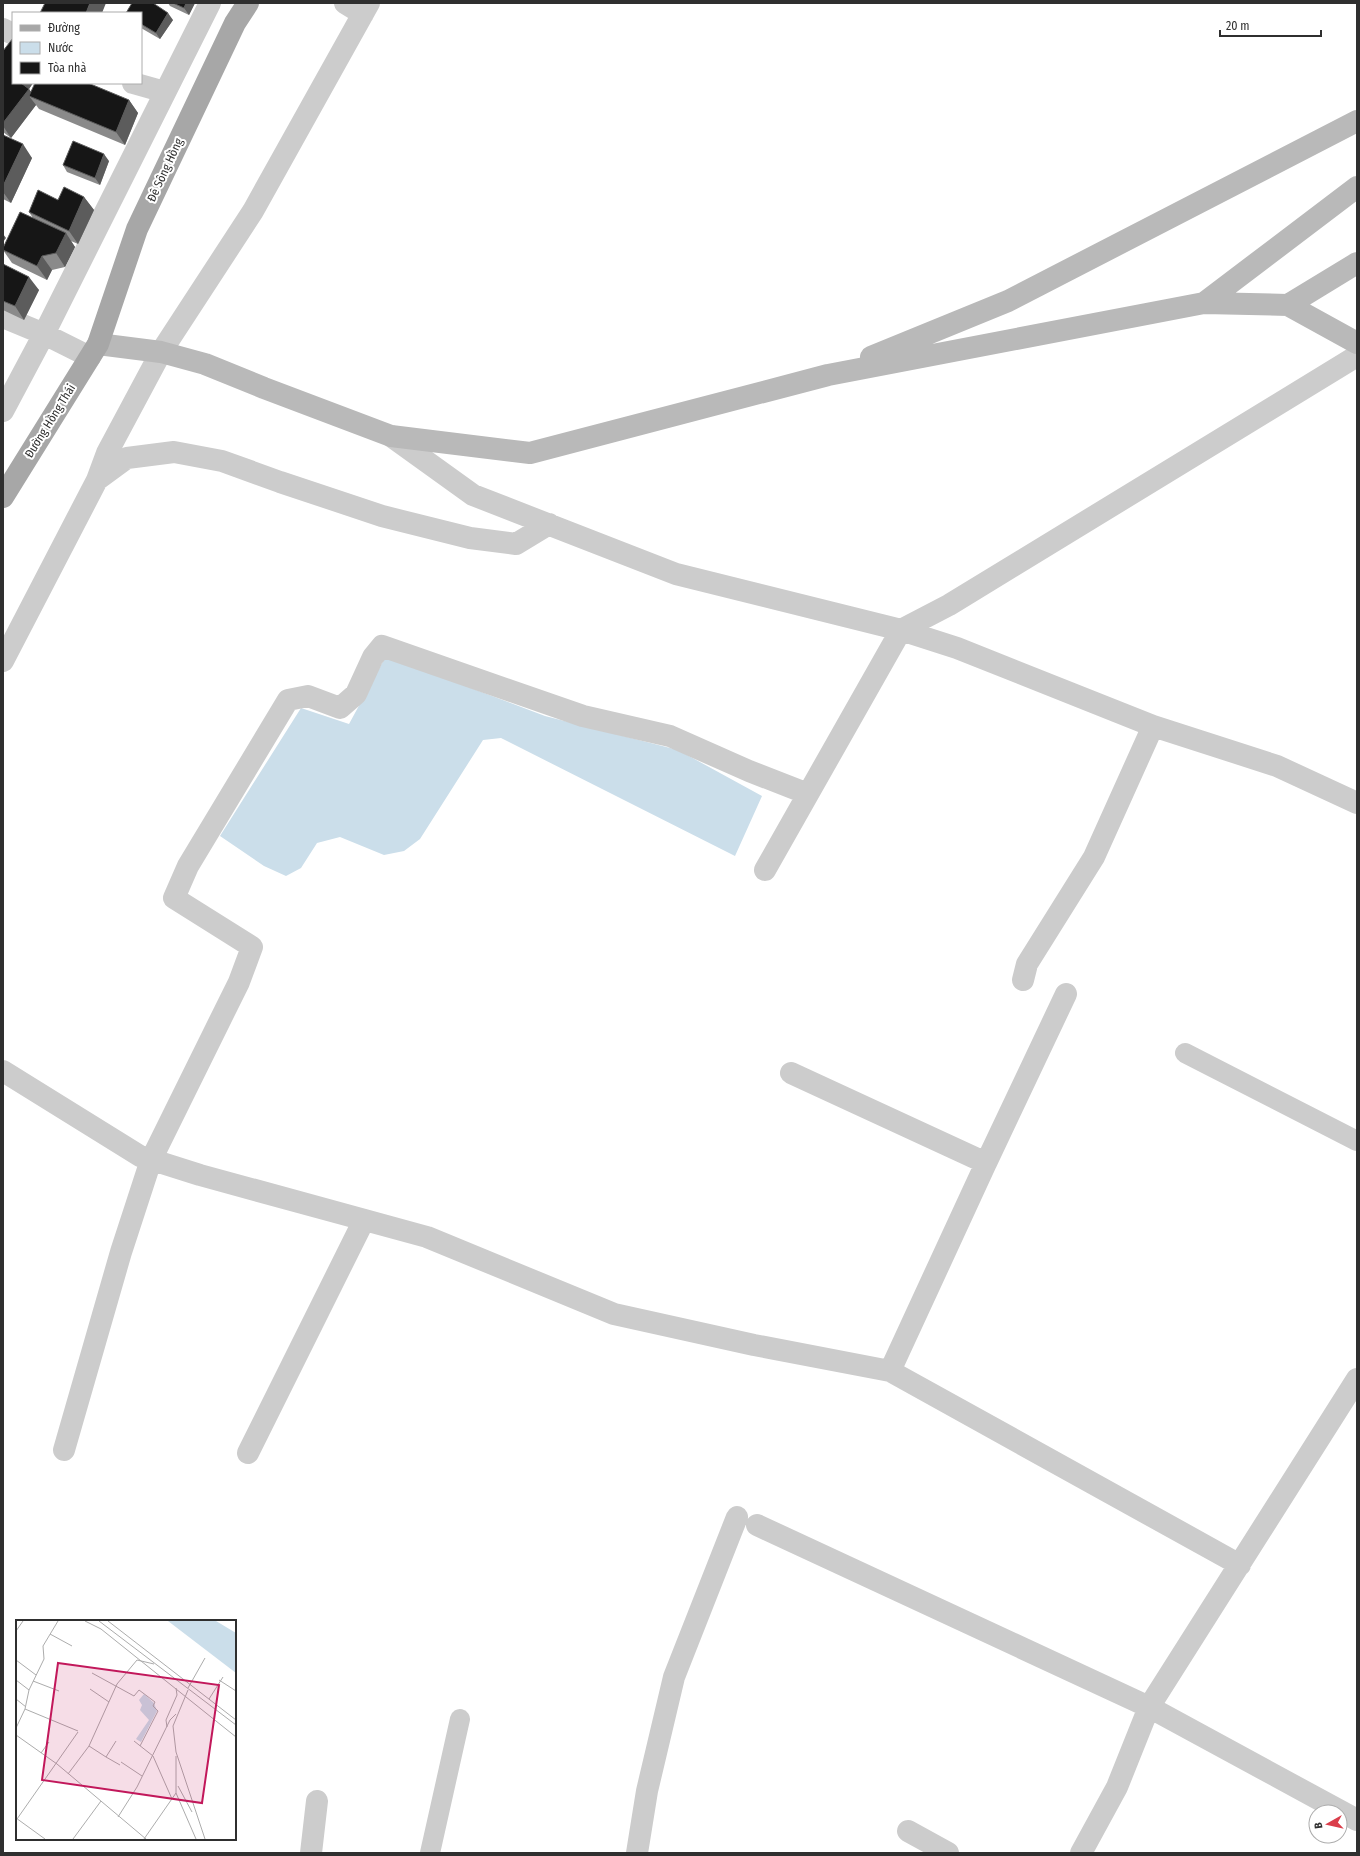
<svg xmlns="http://www.w3.org/2000/svg" width="1360" height="1856" font-family="'Fira Sans Condensed',sans-serif">
<rect width="100%" height="100%" fill="#fff"/>
<path fill="#cbdeea" d="M 386,656 L 545,716 L 678,750 L 762,796 L 735,856 L 501,738 L 483,740 L 420,839 L 404,851 L 384,855 L 340,837 L 317,843 L 301,868 L 286,876 L 264,866 L 220,836 L 301,708 L 349,724 Z"/>
<g fill="none" stroke-linecap="round" stroke-linejoin="round">
<path stroke="#ccc" stroke-width="20" d="M 1185,1053 L 1357,1141
M 430,1853 L 460,1719"/>
<path stroke="#ccc" stroke-width="22" d="M 345,3 L 363,14
M 3,29 L 13,34
M 133,83 L 165,92
M 3,317 L 44,334 L 90,357
M 3,411 L 44,334 L 210,3
M 391,436 L 473,495 L 676,574 L 901,630 L 957,648 L 1153,726 L 1277,766 L 1357,803
M 97,480 L 127,458 L 174,452 L 222,461 L 280,482 L 382,516 L 470,538 L 516,544 L 549,524
M 3,661 L 97,480 L 107,453 L 161,352 L 253,211 L 369,3
M 765,870 L 901,630 L 949,605 L 1357,356
M 1023,980 L 1027,964 L 1094,857 L 1153,726
M 3,1071 L 140,1156 L 200,1175 L 427,1237 L 614,1314 L 754,1345 L 890,1371 L 1240,1565
M 791,1073 L 986,1163 L 890,1371
M 986,1163 L 1066,994
M 64,1450 L 121,1252 L 151,1160 L 239,982 L 252,947 L 174,898 L 188,866 L 288,700 L 308,696 L 340,708 L 356,694 L 373,657 L 382,646 L 583,716 L 670,736 L 749,771 L 808,794
M 248,1453 L 364,1220
M 757,1525 L 1149,1707 L 1357,1820
M 908,1831 L 948,1853
M 311,1853 L 317,1801
M 637,1853 L 647,1791 L 674,1677 L 737,1517
M 1081,1853 L 1117,1787 L 1149,1707 L 1357,1379"/>
<path stroke="#b9b9b9" stroke-width="22" d="M 1204,303 L 1357,187
M 1288,305 L 1357,343
M 98,344 L 161,352 L 205,364 L 264,388 L 391,436 L 530,453 L 828,375 L 1204,303 L 1288,305 L 1357,263
M 871,357 L 1008,301 L 1357,121"/>
<path stroke="#a7a7a7" stroke-width="22" d="M 3,497 L 98,344 L 137,229 L 235,23 L 248,3"/>
</g>
<path fill="#8a8a8a" d="M 168,3 L 195,3 L 189,15 L 170,6 Z
M 141,13 L 173,20 L 160,39 L 141,28 Z
M 3,51 L 13,83 L 33,83 L 29,89 L 31,92 L 129,100 L 138,113 L 125,145 L 39,109 L 36,105 L 11,138 L 3,132 Z
M 3,135 L 32,158 L 11,203 L 3,199 Z
M 109,161 L 100,185 L 67,172 L 63,165 Z
M 84,197 L 94,210 L 78,244 L 71,241 L 75,247 L 65,267 L 52,270 L 47,280 L 12,263 L 3,250 L 3,248 L 33,218 L 29,212 L 58,200 Z
M 3,264 L 39,290 L 24,320 L 3,310 Z"/>
<path fill="#5c5c5c" d="M 90,3 L 106,3 L 102,13 L 86,13 Z
M 186,3 L 195,3 L 189,15 L 184,8 Z
M 168,13 L 173,20 L 160,39 L 156,33 Z
M 19,83 L 33,83 L 29,89 L 36,99 L 29,96 L 36,105 L 11,138 L 3,126 L 3,123 Z
M 129,100 L 138,113 L 125,145 L 116,132 Z
M 23,144 L 32,158 L 11,203 L 3,192 L 3,186 Z
M 104,154 L 109,161 L 100,185 L 95,178 Z
M 84,197 L 94,210 L 78,244 L 69,231 Z
M 66,233 L 75,247 L 65,267 L 56,253 Z
M 3,234 L 6,238 L 3,242 Z
M 42,256 L 52,270 L 47,280 L 37,266 Z
M 29,277 L 39,290 L 24,320 L 15,306 Z"/>
<path fill="#161616" stroke="#5c5c5c" d="M 45,3 L 90,3 L 86,13 L 40,13 Z
M 132,3 L 153,3 L 168,13 L 156,33 L 141,24 L 141,13 L 126,13 Z
M 173,3 L 186,3 L 184,8 Z
M 13,38 L 13,83 L 21,83 L 29,89 L 3,123 L 3,51 Z
M 35,83 L 88,83 L 129,100 L 116,132 L 29,96 Z
M 3,135 L 23,144 L 3,186 Z
M 73,141 L 104,154 L 95,178 L 63,165 Z
M 64,187 L 84,197 L 69,231 L 29,212 L 38,190 L 58,200 Z
M 20,212 L 66,233 L 56,253 L 42,256 L 37,266 L 3,250 L 3,248 Z
M 3,264 L 29,277 L 15,306 L 3,301 Z"/>
<g text-anchor="middle" dominant-baseline="central" stroke-width="4" stroke-linejoin="round" paint-order="stroke">
<g font-size="12" fill="#2f2f2f" stroke="#fff">
<text transform="translate(165 170) rotate(-65)">Đê Sông Hồng</text>
<text transform="translate(50 421) rotate(-58)">Đường Hồng Thái</text>
</g>
</g>
<g transform="translate(16 1620)">
<rect width="220" height="220" fill="#fff"/>
<path d="M 152,1 L 200,1 L 220,13 L 220,53 ZM 128,74 L 138,83 L 141,91 L 125,122 L 120,119 L 133,100 L 124,90 L 126,85 L 123,80 Z" fill="#cbdeea"/>
<path fill="none" stroke="#acacac" stroke-width="1" d="M 69,1 L 85,9 L 220,117M 83,1 L 220,105M 92,1 L 220,100M 0,11 L 7,1M 34,14 L 56,26M 0,40 L 20,55M 76,53 L 118,76 L 123,70 L 139,82 L 137,86 L 142,91 L 124,126M 0,60 L 13,70M 203,60 L 220,71M 17,61 L 43,71M 172,68 L 189,38M 74,69 L 93,82M 172,70 L 157,106 L 160,132 L 189,219M 0,79 L 10,87M 193,79 L 207,57M 9,89 L 62,111M 151,107 L 150,100 L 161,75 L 160,68M 0,108 L 9,89 L 13,70 L 28,39 L 27,26 L 42,1M 0,115 L 41,144 L 130,219M 118,121 L 137,136 L 156,179M 73,126 L 90,137 L 100,121M 25,133 L 33,122M 160,136 L 160,173 L 180,219M 90,137 L 104,145M 105,142 L 126,156M 52,154 L 73,126 L 101,64 L 121,40 L 138,44M 162,166 L 176,192M 102,197 L 121,167 L 154,100 L 160,94M 0,198 L 29,219M 1,199 L 62,112M 57,219 L 85,181M 128,219 L 160,173"/>
<path fill="#c2185b" fill-opacity="0.15" stroke="#c2185b" stroke-width="2" d="M 42,43 L 203,65 L 186,183 L 26,160 Z"/>
<rect width="220" height="220" fill="none" stroke="#2f2f2f" stroke-width="2"/>
</g>
<rect width="1360" height="1856" fill="none" stroke="#2f2f2f" stroke-width="8"/>
<rect x="12" y="12" width="130" height="72" fill="#ffffff" stroke="#acacac"/>
<rect x="20" y="25" width="20" height="6" fill="#a7a7a7" stroke="#acacac"/>
<text x="48" y="32" font-size="12" fill="#2f2f2f">Đường</text>
<rect x="20" y="42" width="20" height="12" fill="#cbdeea" stroke="#acacac"/>
<text x="48" y="52" font-size="12" fill="#2f2f2f">Nước</text>
<rect x="20" y="62" width="20" height="12" fill="#161616" stroke="#acacac"/>
<text x="48" y="72" font-size="12" fill="#2f2f2f">Tòa nhà</text>
<g transform="translate(1328 1824) rotate(262)"><circle r="19" fill="#ffffff" stroke="#acacac"/>
<path d="M0-3L7 15L0 10L-7 15Z" fill="#da3d4a"/>
<text y="-6" font-size="11" font-weight="bold" text-anchor="middle" fill="#2f2f2f">B</text>
</g>
<path d="M1220 30v6h101v-6" fill="none" stroke="#2f2f2f" stroke-width="2"/>
<text x="1226" y="30" font-size="12" fill="#2f2f2f" stroke="#ffffff" stroke-width="3" paint-order="stroke">20 m</text>
</svg>
